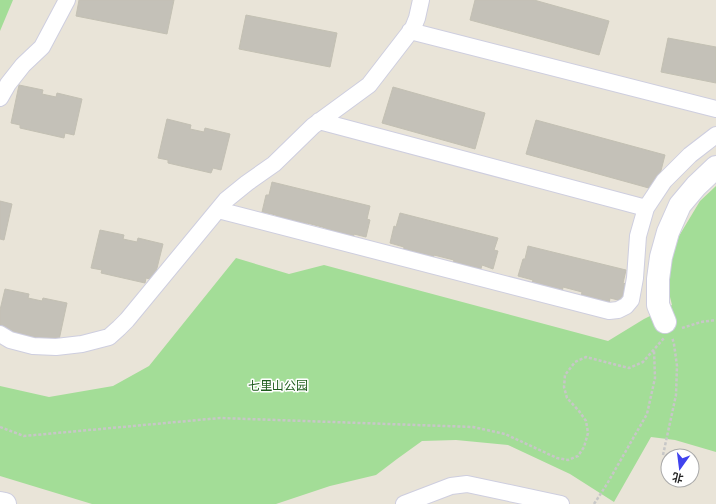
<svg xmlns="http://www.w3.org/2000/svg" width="716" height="504" font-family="Mulish,'Noto Sans SC',sans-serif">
<rect width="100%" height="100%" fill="#e9e4d8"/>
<path fill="#a3dd97" d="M 0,0 L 13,0 L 0,31 Z
M 716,186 L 716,452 L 675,440 L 651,437 L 614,502 L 570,474 L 508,445 L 456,440 L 422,441 L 397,459 L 376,475 L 330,486 L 276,504 L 92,504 L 0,476 L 0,386 L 49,397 L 113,386 L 149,366 L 236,258 L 289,274 L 324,265 L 608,341 L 644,319 L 672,305 L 667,285 L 670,265 L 679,236 L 700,201 Z"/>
<path fill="#c4c1b8" stroke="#c3c0b3" d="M 79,0 L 174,0 L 167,34 L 76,16 Z
M 475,0 L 534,0 L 609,21 L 599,55 L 470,20 Z
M 246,15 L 337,33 L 330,67 L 239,49 Z
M 668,38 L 716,47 L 716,83 L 661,72 Z
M 19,85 L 43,90 L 42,94 L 56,97 L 57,93 L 82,99 L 74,135 L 65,133 L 64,138 L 20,128 L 20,125 L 11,123 Z
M 393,87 L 485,113 L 475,149 L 382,123 Z
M 167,119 L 191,125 L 190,129 L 204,132 L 205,128 L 230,134 L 221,170 L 213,168 L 211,173 L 168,163 L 168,160 L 158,158 Z
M 536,120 L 665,155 L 656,190 L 526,154 Z
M 272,182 L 370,206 L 367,219 L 370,220 L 366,237 L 354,234 L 353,240 L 325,233 L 326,228 L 307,223 L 305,229 L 275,221 L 276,215 L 262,212 L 266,195 L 269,195 Z
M 0,201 L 12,204 L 4,240 L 0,239 Z
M 400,213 L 498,238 L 494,250 L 498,251 L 493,269 L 482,265 L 480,272 L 452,265 L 454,260 L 434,255 L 433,260 L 403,253 L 404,247 L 390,243 L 394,226 L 396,227 Z
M 100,230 L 124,235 L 123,239 L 137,242 L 138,238 L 163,244 L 154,280 L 146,278 L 145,283 L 101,273 L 102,270 L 91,268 Z
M 528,246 L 626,270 L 623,283 L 626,284 L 622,301 L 610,298 L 609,304 L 581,297 L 582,292 L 563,287 L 562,293 L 531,285 L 533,280 L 518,276 L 523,259 L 525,259 Z
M 5,289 L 29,294 L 28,298 L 42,301 L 43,298 L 67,303 L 59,340 L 50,338 L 49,342 L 6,332 L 0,328 L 0,310 Z"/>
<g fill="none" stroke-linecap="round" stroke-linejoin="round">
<g stroke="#cecedf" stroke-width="18">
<path id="street" d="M 410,31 L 716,109
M 0,98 L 8,84 L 23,65 L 42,47 L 67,0
M 319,121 L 646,208
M 218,210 L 609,311 L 618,310 L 626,306 L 631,300 L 635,278 L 638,236 L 646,208 L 664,181 L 690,155 L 716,135
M 0,334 L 10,340 L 33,346 L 56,347 L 82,344 L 109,337 L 119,328 L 127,320 L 226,200 L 247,183 L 274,164 L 313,126 L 369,85 L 413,28 L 417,18 L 421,0
M 404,504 L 451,486 L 467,484 L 561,504"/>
</g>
<g stroke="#cecedf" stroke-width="24">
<path id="secondary" d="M 665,322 L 658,305 L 658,279 L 661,257 L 668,232 L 680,205 L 696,186 L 716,167
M 0,503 L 5,504"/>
</g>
<path stroke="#c7c7c7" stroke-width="2.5" stroke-dasharray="3 2" stroke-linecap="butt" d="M 682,328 L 701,322 L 716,320
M 0,427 L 24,436 L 220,418 L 473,427 L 505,434 L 557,458 L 568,460 L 578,456 L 584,447 L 588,433 L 586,421 L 579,411 L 567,398 L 564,387 L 565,375 L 575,362 L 586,357 L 629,368 L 643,362 L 664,338
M 663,455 L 676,395 L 677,366 L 674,344 L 672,337
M 594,504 L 607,484 L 647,414 L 655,378 L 654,350"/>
<use href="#street" stroke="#fff" stroke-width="16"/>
<use href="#secondary" stroke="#fff" stroke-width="22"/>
</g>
<g text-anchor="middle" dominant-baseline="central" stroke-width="3" stroke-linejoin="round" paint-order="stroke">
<g font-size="12" fill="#1f5d1d" stroke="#fff">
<text x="278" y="385">七里山公园</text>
</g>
</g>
<g transform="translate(680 468) rotate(194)"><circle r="19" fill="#ffffff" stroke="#a9a9a9"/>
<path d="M0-3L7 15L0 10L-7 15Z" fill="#4043ee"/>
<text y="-6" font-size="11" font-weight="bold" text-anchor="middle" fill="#272727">北</text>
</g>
</svg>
